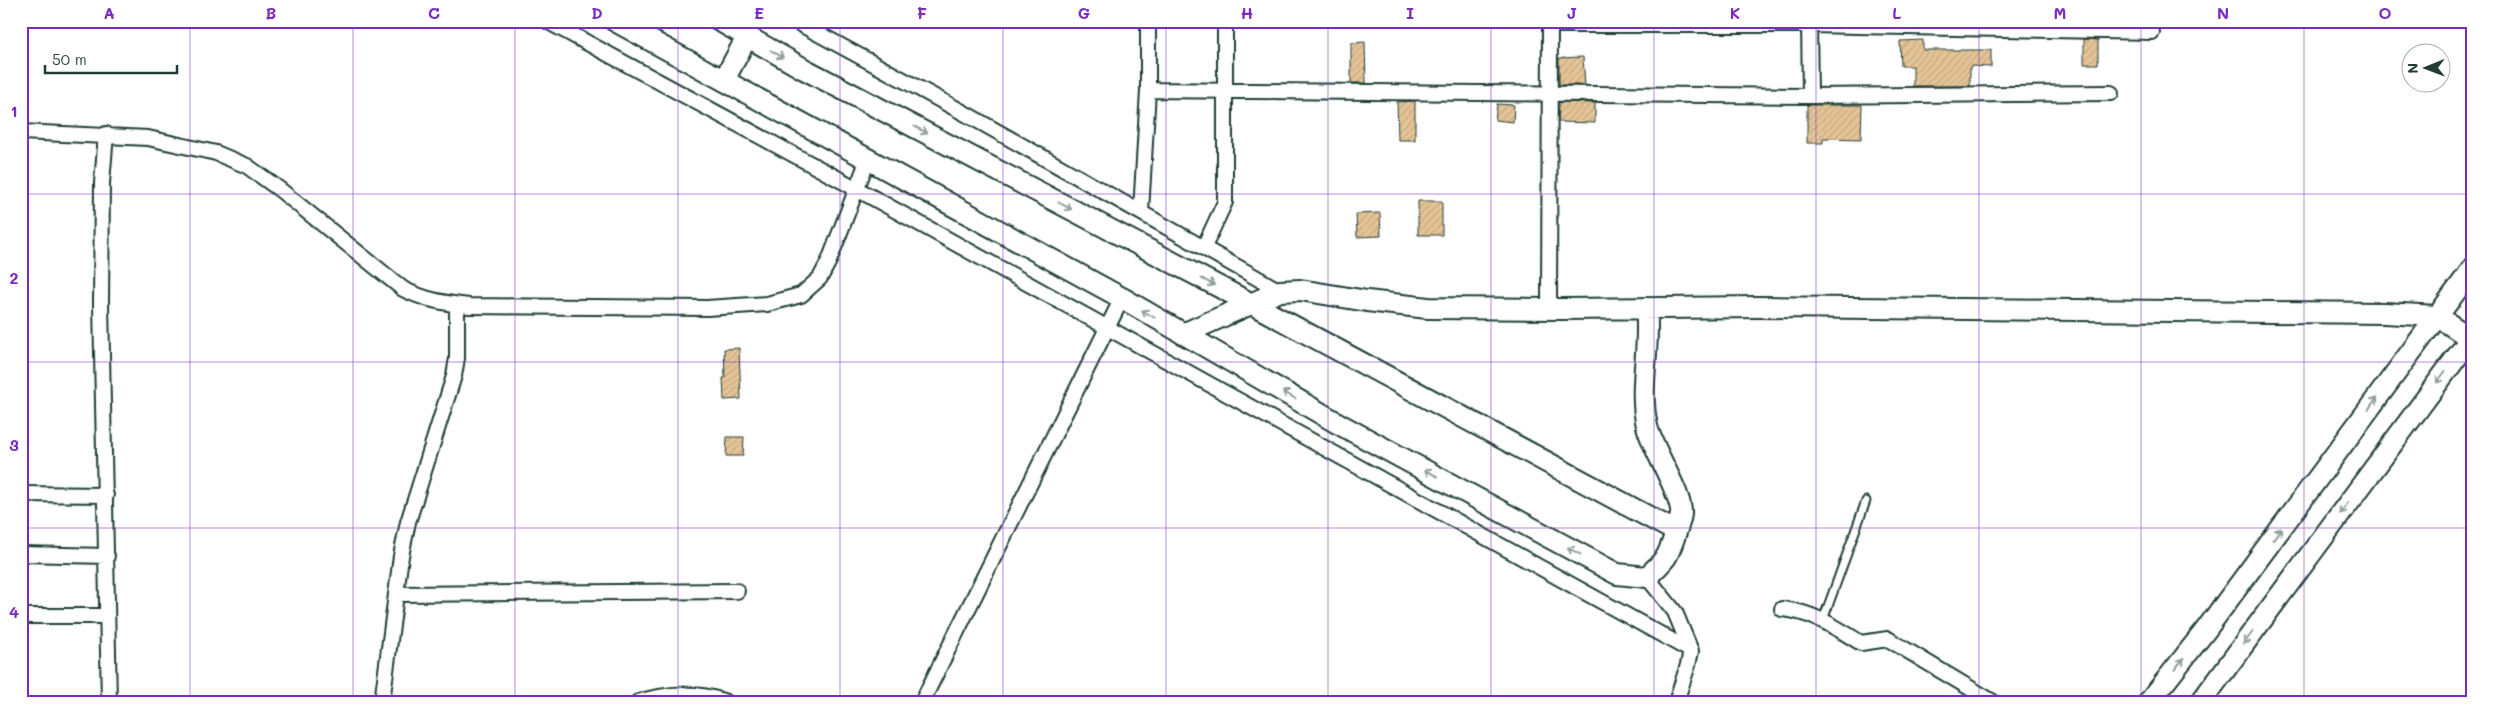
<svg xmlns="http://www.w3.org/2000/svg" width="2494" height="723" font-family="Mali,sans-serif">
<defs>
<pattern id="building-hatch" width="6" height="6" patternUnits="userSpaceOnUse" patternTransform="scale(1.25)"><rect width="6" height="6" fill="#e5c497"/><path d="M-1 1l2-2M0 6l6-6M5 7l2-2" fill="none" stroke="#c4a983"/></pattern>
</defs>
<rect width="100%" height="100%" fill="#fff"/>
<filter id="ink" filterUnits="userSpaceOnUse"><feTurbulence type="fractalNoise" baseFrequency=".02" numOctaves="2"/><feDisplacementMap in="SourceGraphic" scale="10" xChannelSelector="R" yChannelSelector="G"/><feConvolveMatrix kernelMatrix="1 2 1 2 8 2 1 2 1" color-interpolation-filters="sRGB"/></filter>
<g filter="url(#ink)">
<path fill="url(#building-hatch)" stroke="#1f3d34" d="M 2084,39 L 2098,40 L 2098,64 L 2084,64 Z
M 1923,40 L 1923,50 L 1991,50 L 1991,67 L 1970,66 L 1970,86 L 1913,86 L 1913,66 L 1901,66 L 1900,41 Z
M 1365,42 L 1366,83 L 1351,83 L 1351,43 Z
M 1583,57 L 1585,85 L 1559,85 L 1559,58 Z
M 1415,101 L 1415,140 L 1398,140 L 1397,102 Z
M 1559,102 L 1595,103 L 1595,123 L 1558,122 Z
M 1497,104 L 1514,105 L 1513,122 L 1495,120 Z
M 1807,105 L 1862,105 L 1861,139 L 1823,138 L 1823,143 L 1807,143 Z
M 1418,201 L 1442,201 L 1442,235 L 1418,235 Z
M 1380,213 L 1381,236 L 1357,237 L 1356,214 Z
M 739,348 L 741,399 L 724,400 L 723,378 L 725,378 L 724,349 Z
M 727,437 L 744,437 L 743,456 L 726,456 Z"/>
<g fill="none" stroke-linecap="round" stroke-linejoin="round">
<g stroke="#1f3d34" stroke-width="11">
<path id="lane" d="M 1823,620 L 1866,501"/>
</g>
<g stroke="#1f3d34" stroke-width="18">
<path id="street" d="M 547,21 L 857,189 L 1691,651
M 795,21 L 966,114 L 1280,291
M 1809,21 L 1810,96
M 1550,25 L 1809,25 L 2152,32
M 1148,90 L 1810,96 L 2111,93
M 21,132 L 148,138 L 216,153 L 247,166 L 279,189 L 403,289 C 425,300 444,303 469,306 L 707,308 L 767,304 L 801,295 L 820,278 L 829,261 L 868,159
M 106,134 L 102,183 L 101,304 L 109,702
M 1141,212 L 1148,90 L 1148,21
M 1204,247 L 1225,202 L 1225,21
M 1549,309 L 1550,21
M 21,494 L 106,495
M 21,554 L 107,556
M 1647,577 L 1675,612 L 1691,651 L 1688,665 L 1676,702
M 396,594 L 737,591
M 1782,609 C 1813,612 1835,627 1861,643 L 1888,639 L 1993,702
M 21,616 L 107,616
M 382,702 L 401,556 L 408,522 L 454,376 L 457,358 L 457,305
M 638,702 C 668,693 696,691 726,702
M 922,702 L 1122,298"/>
</g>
<g stroke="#1f3d34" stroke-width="24">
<path id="secondary" d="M 615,21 L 1122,298 L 1339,424 L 1617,574 L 1647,577 C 1653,571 1661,564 1666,557 C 1670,551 1680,522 1681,514 C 1683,495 1652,449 1647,426 C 1638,387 1651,347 1646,308
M 720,21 L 804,69 L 1267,312 L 1675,531
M 724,80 L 747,37
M 1183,334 L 1280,291 L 1300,290 L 1367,301 L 1428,308 L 1564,309 L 1759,307 L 2385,313 L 2437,316 L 2470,338
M 2149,702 L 2205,631 L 2473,268
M 2201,702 L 2473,335"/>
</g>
<use href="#lane" stroke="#fff" stroke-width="7"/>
<use href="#street" stroke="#fff" stroke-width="14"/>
<use href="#secondary" stroke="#fff" stroke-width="20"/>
</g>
<defs><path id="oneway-shaft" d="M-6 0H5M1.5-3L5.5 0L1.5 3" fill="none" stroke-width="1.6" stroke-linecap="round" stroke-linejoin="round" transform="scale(1.25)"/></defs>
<g stroke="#8f9e9a">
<use href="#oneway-shaft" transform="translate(777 54) rotate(30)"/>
<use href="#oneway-shaft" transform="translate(921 130) rotate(28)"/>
<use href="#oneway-shaft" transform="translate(1065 206) rotate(28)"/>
<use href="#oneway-shaft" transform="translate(1208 282) rotate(28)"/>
<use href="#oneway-shaft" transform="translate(1148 314) rotate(-150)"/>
<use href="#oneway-shaft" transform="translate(2441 377) rotate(127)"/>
<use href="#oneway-shaft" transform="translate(1289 395) rotate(-150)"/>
<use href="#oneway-shaft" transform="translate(2373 403) rotate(-54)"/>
<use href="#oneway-shaft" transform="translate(1431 473) rotate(-152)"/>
<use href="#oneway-shaft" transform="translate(2344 508) rotate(127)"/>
<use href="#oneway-shaft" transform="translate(2277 534) rotate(-54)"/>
<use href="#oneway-shaft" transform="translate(1574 551) rotate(-152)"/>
<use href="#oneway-shaft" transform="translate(2248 638) rotate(127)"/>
<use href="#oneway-shaft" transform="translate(2179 664) rotate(-51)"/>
</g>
</g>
<path fill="none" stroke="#7b2cbf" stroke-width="1" stroke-opacity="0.55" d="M 190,21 L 190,702M 353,21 L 353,702M 515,21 L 515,702M 678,21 L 678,702M 840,21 L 840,702M 1003,21 L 1003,702M 1166,21 L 1166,702M 1328,21 L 1328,702M 1491,21 L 1491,702M 1654,21 L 1654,702M 1816,21 L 1816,702M 1979,21 L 1979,702M 2141,21 L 2141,702M 2304,21 L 2304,702M 21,194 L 2473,194M 21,362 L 2473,362M 21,528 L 2473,528"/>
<rect width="2494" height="723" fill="none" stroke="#fff" stroke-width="55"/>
<g transform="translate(2426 68) rotate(269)"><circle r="24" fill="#ffffff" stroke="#a5b1ae"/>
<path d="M0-4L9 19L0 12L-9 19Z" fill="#1f3d34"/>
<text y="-8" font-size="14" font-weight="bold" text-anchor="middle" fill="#1f3d34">N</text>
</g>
<path d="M45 65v8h132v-8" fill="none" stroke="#1f3d34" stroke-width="2.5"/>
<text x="52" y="65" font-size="15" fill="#1f3d34" stroke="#ffffff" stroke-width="4" paint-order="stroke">50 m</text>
<rect x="28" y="28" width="2438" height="668" fill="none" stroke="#7b2cbf" stroke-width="2"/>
<g font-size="16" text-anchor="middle" font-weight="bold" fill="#7b2cbf">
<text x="109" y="19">A</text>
<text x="271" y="19">B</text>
<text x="434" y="19">C</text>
<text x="597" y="19">D</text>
<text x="759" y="19">E</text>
<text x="922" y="19">F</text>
<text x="1084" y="19">G</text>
<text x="1247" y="19">H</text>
<text x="1410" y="19">I</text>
<text x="1572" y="19">J</text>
<text x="1735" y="19">K</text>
<text x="1897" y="19">L</text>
<text x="2060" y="19">M</text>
<text x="2223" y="19">N</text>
<text x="2385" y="19">O</text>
<text x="14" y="117">1</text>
<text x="14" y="284">2</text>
<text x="14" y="451">3</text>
<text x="14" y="618">4</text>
</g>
</svg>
